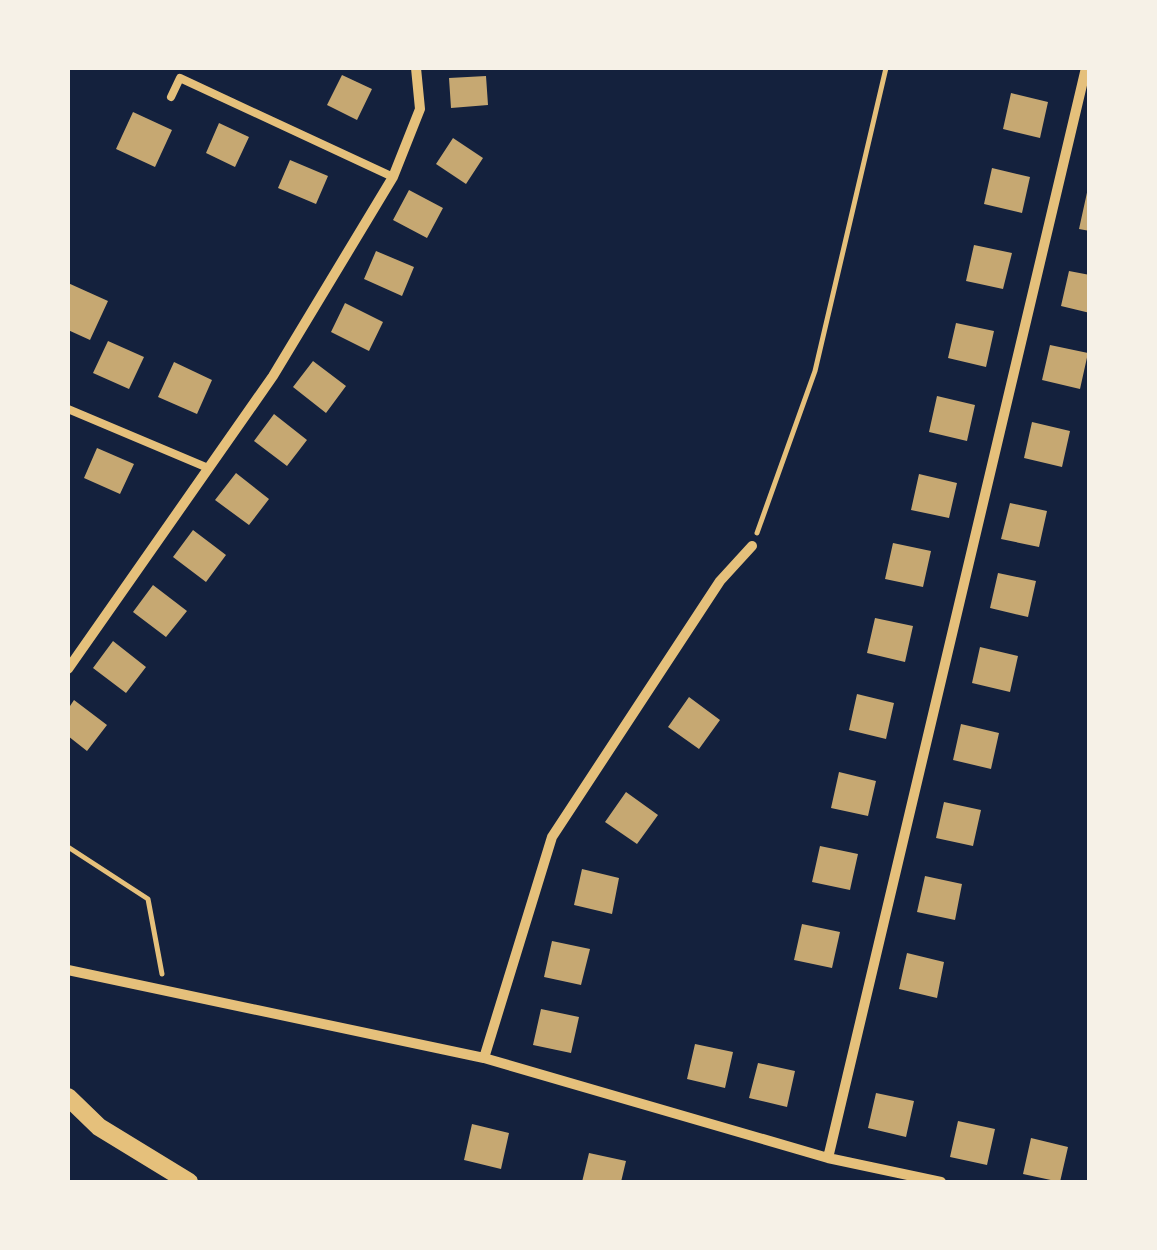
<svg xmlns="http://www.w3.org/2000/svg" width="1157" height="1250" font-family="'Nunito Sans',sans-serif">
<rect width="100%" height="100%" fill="#14213d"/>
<path fill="#c6a872" d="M 342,75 L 372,89 L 357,120 L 327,105 Z
M 486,76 L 488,105 L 451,108 L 449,78 Z
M 1011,93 L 1048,102 L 1040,138 L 1003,129 Z
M 133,112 L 172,130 L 155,167 L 116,149 Z
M 219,123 L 249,137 L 235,167 L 206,153 Z
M 453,138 L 483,158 L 466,184 L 436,164 Z
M 290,160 L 328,176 L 316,204 L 278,188 Z
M 992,168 L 1030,177 L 1022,213 L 984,204 Z
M 1088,188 L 1090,188 L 1090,231 L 1079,229 Z
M 409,190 L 443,208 L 427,238 L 393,220 Z
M 974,245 L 1012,253 L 1003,289 L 966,281 Z
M 376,251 L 414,267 L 402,296 L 364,279 Z
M 1069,271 L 1090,275 L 1090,313 L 1061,306 Z
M 68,283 L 108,301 L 90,340 L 68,330 Z
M 345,303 L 383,322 L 369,351 L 331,332 Z
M 956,323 L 994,331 L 986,367 L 948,358 Z
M 108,341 L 144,357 L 129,389 L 93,373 Z
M 1050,345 L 1088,353 L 1080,389 L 1042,380 Z
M 313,361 L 346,386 L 326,413 L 293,387 Z
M 174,362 L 212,380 L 197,414 L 158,397 Z
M 937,396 L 975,405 L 967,441 L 929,432 Z
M 274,414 L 307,440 L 287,466 L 254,441 Z
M 1032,422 L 1070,431 L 1062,467 L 1024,458 Z
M 97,448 L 134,464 L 120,494 L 84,478 Z
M 236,473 L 269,499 L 249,525 L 215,500 Z
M 919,474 L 957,483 L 949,518 L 911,510 Z
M 1010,503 L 1047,511 L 1039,547 L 1001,539 Z
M 193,530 L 226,555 L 206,582 L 173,557 Z
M 893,543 L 931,551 L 923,587 L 885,579 Z
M 998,573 L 1036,581 L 1028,617 L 990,608 Z
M 153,585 L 187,611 L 166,637 L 133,612 Z
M 875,618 L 913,626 L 905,662 L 867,653 Z
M 113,641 L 146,667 L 126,693 L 93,668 Z
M 980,647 L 1018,656 L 1010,692 L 972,683 Z
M 857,694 L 894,703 L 886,739 L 849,730 Z
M 689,697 L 720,720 L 699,749 L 668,727 Z
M 74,700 L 107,725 L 87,751 L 68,736 L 68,709 Z
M 961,724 L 999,733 L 991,769 L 953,760 Z
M 839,772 L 876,781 L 868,816 L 831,808 Z
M 626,792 L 658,815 L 637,844 L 605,822 Z
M 944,802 L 981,810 L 973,846 L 936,838 Z
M 820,846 L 858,854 L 850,890 L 812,882 Z
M 582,869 L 619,878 L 612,914 L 574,905 Z
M 925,876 L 962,884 L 955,920 L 917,912 Z
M 802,924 L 840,932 L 832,968 L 794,960 Z
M 552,941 L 590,949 L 581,985 L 544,977 Z
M 907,953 L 944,962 L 937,998 L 899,989 Z
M 541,1009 L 579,1017 L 571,1053 L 533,1045 Z
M 695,1044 L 733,1052 L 725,1088 L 687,1079 Z
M 758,1063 L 795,1071 L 787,1107 L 749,1098 Z
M 876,1093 L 914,1101 L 906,1137 L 868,1128 Z
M 958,1121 L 995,1129 L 987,1165 L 950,1157 Z
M 472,1124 L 509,1133 L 501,1169 L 464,1160 Z
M 1031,1138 L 1068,1147 L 1060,1182 L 1023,1174 Z
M 589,1153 L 626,1161 L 621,1182 L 582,1182 Z"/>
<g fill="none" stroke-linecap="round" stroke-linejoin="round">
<path stroke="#e5c07b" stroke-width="5" d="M 757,533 L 815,371 L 886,68
M 68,847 L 148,899 L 162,974"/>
<path stroke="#e5c07b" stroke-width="8" d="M 171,97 L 180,78 L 393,177
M 68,409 L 208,468"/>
<path stroke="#e5c07b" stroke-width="10" d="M 68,669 L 273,376 L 393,177 L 420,109 L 416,68
M 68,970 L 484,1058 L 828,1158 L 941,1182
M 484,1058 L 552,837 L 720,581 L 752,546
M 828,1158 L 1086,68"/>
<path stroke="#e5c07b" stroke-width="18" d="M 68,1097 L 99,1127 L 189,1182"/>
</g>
<rect width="1157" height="1250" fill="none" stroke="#f6f1e7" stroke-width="140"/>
</svg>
